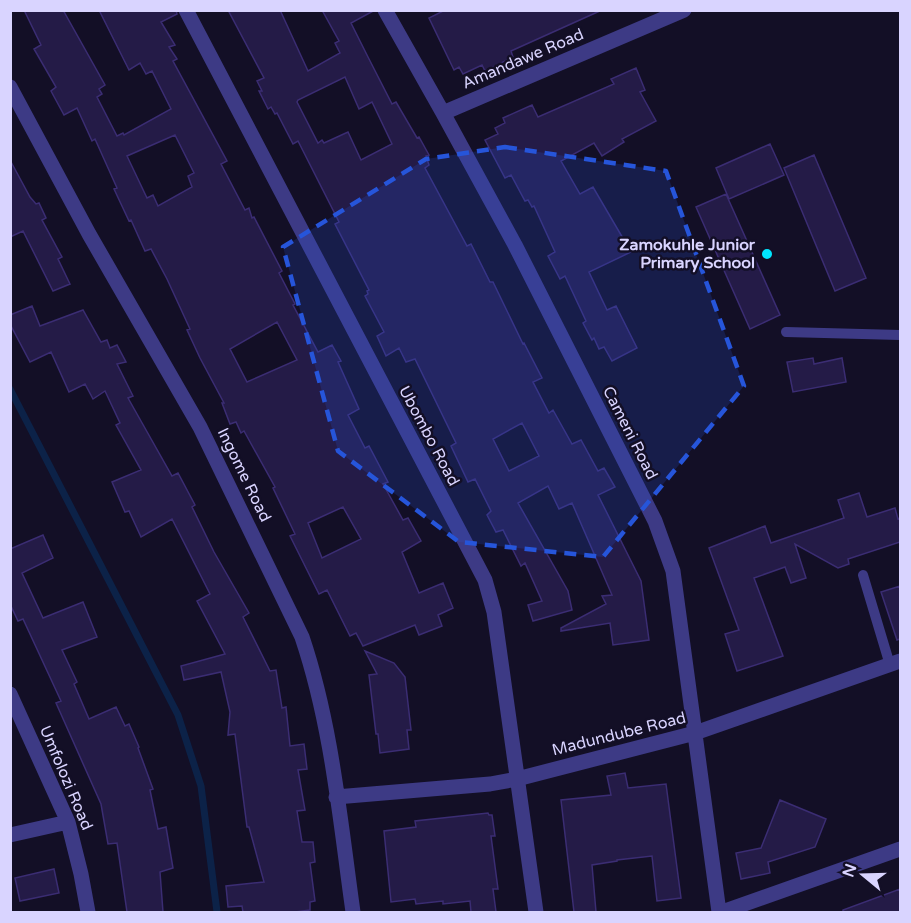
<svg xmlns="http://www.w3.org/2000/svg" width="911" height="923" font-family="'Varela Round',sans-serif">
<rect width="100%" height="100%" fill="#130f26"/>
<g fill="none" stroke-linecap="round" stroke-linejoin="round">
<path stroke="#0c2248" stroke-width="7" d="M 10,389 L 178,715 L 201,786 L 217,912"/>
</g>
<path fill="#241b47" stroke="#3b2d73" stroke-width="1.5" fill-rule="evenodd" d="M 24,10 L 63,10 L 105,85 L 99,89 L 102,94 L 97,97 L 117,136 L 123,133 L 124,135 L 171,109 L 152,71 L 146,74 L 140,63 L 129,70 L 99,10 L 176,10 L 177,14 L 161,22 L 175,45 L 169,47 L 177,59 L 173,61 L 227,161 L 221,164 L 245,210 L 249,208 L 252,218 L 254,217 L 282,271 L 279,273 L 295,304 L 293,305 L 318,352 L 332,345 L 341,361 L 338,362 L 359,409 L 348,415 L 365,448 L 369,446 L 388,482 L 383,484 L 403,520 L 408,518 L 421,541 L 402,552 L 419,593 L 443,583 L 453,608 L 438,615 L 442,626 L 419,635 L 415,625 L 363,646 L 356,633 L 350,636 L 327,590 L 319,594 L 290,536 L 295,534 L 273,488 L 275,487 L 244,431 L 241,433 L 236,422 L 230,424 L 222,403 L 224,403 L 200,358 L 187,330 L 190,329 L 167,279 L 151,249 L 145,251 L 131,220 L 129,221 L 114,189 L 117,188 L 95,139 L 92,141 L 77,108 L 64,115 L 51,91 L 56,87 L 34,49 L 41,45 ZM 175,135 L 194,173 L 188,176 L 192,187 L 158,206 L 153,195 L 147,198 L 127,156 ZM 277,322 L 297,360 L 247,382 L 230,349 ZM 343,507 L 361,539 L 322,558 L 308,523 Z
M 228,10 L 280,10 L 308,71 L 340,53 L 335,43 L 339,41 L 322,10 L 375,10 L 351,23 L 368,57 L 392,104 L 396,102 L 417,138 L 419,137 L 429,155 L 426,156 L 429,165 L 425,168 L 467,246 L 471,244 L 490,282 L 493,282 L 523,344 L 524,343 L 542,378 L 533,382 L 549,413 L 553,410 L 572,444 L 581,440 L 598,471 L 604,468 L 615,487 L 598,495 L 641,581 L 649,640 L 613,645 L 610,623 L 561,631 L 561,628 L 606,604 L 602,596 L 612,595 L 572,503 L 559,509 L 548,486 L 518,503 L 568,591 L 572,610 L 533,621 L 528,605 L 542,601 L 525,563 L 521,566 L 503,530 L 496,532 L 487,515 L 491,511 L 475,479 L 468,482 L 451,446 L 456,443 L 415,359 L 406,362 L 399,348 L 386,356 L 377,336 L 384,332 L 365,296 L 368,294 L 367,291 L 369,290 L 335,224 L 339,222 L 298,141 L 293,144 L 277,113 L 275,114 L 271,107 L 268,109 L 259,91 L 262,91 L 257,81 L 264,78 ZM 345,77 L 359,109 L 372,102 L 392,144 L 361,160 L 348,132 L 324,143 L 322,140 L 318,143 L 297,102 L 298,100 ZM 522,423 L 539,456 L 509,471 L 493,439 Z
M 445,10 L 602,10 L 511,51 L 513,57 L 485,71 L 482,65 L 463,74 L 459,67 L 454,70 L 429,18 Z
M 636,68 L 645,90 L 640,92 L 656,121 L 622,139 L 624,142 L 602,156 L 594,143 L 561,161 L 580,194 L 593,187 L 631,252 L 589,272 L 607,310 L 616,306 L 637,348 L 612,361 L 604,347 L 599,349 L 594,338 L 592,340 L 583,323 L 586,321 L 565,276 L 560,279 L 548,256 L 555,252 L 534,206 L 532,207 L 528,200 L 525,201 L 511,175 L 505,178 L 485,140 L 498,134 L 495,128 L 505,123 L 503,118 L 532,105 L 538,117 L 614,84 L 611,79 Z
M 770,144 L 784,175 L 729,199 L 716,168 Z
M 814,155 L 866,278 L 835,291 L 784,168 Z
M 10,160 L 30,197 L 36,204 L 39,203 L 46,218 L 42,220 L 62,257 L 58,259 L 70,284 L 53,291 L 23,231 L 10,237 Z
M 726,194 L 780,315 L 750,329 L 696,207 Z
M 32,306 L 40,326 L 83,310 L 101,342 L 107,340 L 110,348 L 117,345 L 126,362 L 117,364 L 133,396 L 128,398 L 172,476 L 178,473 L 195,505 L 192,507 L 214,552 L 249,613 L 243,617 L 270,671 L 276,670 L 282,708 L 286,707 L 290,746 L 304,744 L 307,769 L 298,770 L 305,810 L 297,811 L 302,842 L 313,842 L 315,862 L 310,863 L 315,901 L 310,902 L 310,910 L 295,912 L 243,912 L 242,906 L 228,907 L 226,886 L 264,882 L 249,827 L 247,827 L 235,734 L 228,735 L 230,712 L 221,672 L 184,680 L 181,666 L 225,654 L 197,601 L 210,594 L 172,519 L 141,537 L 129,511 L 125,512 L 112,482 L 141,470 L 116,425 L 120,423 L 105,391 L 93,399 L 85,384 L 69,392 L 51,352 L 30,362 L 10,324 L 10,315 Z
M 813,358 L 814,364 L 842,358 L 846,382 L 793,392 L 787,362 Z
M 859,493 L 867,517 L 895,508 L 898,519 L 900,518 L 900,542 L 848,559 L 849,564 L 838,568 L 795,544 L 806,578 L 791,583 L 785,567 L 754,578 L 783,656 L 737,671 L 725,634 L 739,630 L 709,548 L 765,526 L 771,543 L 844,518 L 838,500 Z
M 43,535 L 53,558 L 22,573 L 43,618 L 83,602 L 97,637 L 62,650 L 77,682 L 74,684 L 89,719 L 116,707 L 125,726 L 129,724 L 139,747 L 138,748 L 153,789 L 150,790 L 158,829 L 166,827 L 173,868 L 160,872 L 163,912 L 127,912 L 117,843 L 108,844 L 101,804 L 56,703 L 61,701 L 23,619 L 18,621 L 10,604 L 10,549 Z
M 900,586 L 900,639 L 897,640 L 881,592 Z
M 365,651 L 394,663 L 405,677 L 411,730 L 407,730 L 409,749 L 380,753 L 378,734 L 376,734 L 369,675 L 377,674 Z
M 625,773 L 628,788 L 666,784 L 681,898 L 657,901 L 652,856 L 617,860 L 617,861 L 592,865 L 596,912 L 574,912 L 561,800 L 611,795 L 607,776 Z
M 780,800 L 826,819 L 815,847 L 768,862 L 770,873 L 741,879 L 736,853 L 761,848 Z
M 488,813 L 489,815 L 492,815 L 495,836 L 491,836 L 498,889 L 493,889 L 496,912 L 471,912 L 470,901 L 443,904 L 443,901 L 416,904 L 415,899 L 391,902 L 384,831 L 416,827 L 415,821 Z
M 54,869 L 59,893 L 20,901 L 15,878 Z
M 900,889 L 900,912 L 843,912 L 843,910 Z"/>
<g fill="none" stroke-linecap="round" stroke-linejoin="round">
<path stroke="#3d3a85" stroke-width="10" d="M 786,332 L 900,335
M 863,575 L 890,665"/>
<path stroke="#3d3a85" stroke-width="15" d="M 186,10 L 485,580 L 494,612 L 536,912
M 385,10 L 443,113 L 515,245 L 655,521 L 673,571 L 719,912
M 10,87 L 89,234 L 200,427 L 302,637 C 332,726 340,820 353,912
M 443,113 L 684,10
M 10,694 L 68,822 L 81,874 L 88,912
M 336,797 L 490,784 L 517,779 L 695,733 L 900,661
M 10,835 L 68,822
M 722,912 L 900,849"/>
</g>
<path fill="#2655da" fill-opacity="0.2" stroke="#2655da" stroke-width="4.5" stroke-dasharray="12 8" stroke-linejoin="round" d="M 505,147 L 666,171 L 744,386 L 603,557 L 459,542 L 338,451 L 283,247 L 426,159 Z"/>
<circle fill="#00e5ff" stroke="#130f26" stroke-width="2" cx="767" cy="254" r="6"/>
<g text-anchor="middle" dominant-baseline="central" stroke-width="5" stroke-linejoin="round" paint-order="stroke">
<g font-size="16" fill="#d9d4ff" stroke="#130f26">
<text transform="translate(523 59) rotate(-23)">Amandawe Road</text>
<text transform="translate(630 433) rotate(63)">Cameni Road</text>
<text transform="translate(429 436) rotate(62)">Ubombo Road</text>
<text transform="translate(244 475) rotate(64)">Ingome Road</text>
<text transform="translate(619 734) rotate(-14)">Madundube Road</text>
<text transform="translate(66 778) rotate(67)">Umfolozi Road</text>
</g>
<g font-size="16" font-weight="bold" fill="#d9d4ff" stroke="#130f26" text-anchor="end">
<text x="755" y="245">Zamokuhle Junior<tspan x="755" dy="18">Primary School</tspan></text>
</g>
</g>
<rect width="911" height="923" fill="none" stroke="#d9d4ff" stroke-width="24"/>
<g transform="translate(863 875) rotate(289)" stroke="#130f26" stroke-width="4.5" paint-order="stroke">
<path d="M0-4.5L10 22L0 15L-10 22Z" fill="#d9d4ff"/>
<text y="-9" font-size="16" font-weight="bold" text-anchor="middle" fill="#d9d4ff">N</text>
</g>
</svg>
